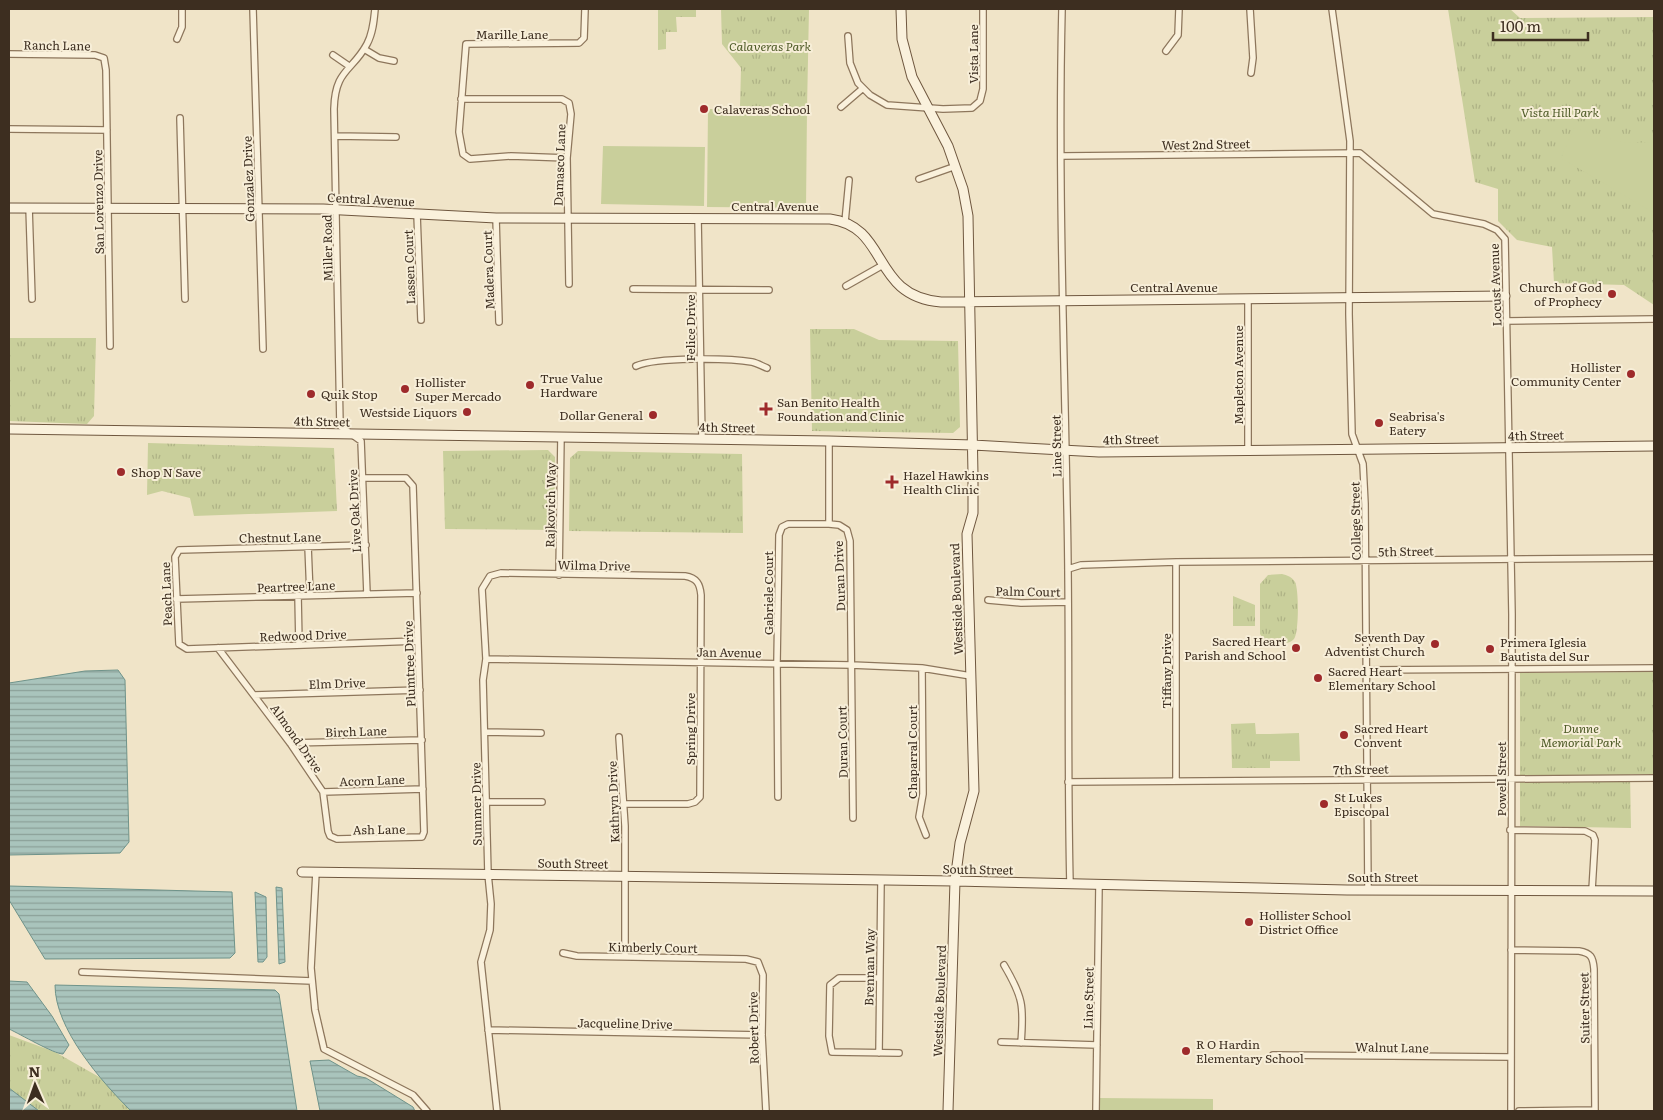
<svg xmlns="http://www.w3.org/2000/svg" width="1663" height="1120" font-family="Literata,serif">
<defs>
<pattern id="grass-tufts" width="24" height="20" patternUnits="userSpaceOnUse" patternTransform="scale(1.25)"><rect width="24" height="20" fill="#c9cf9b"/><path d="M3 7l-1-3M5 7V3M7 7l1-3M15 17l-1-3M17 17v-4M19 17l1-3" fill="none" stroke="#aeb285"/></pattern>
<pattern id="water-rules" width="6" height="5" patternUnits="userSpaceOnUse" patternTransform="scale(1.25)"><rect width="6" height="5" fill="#a9c4bc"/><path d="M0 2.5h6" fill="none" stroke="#8ba098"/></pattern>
</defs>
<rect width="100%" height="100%" fill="#f0e4c8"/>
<path fill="url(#grass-tufts)" d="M 658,9 L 696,9 L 696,17 L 676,17 L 677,32 L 666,32 L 666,49 L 658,50 Z
M 721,9 L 809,9 L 807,109 L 740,107 L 741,68 L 722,44 Z
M 1448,9 L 1510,9 L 1520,18 L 1654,17 L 1654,305 L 1624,285 L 1554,283 L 1552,247 L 1517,240 L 1498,221 L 1498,189 L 1475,182 Z
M 810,329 L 854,329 L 879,340 L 958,341 L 960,427 L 953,433 L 812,431 Z
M 9,338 L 96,338 L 94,416 L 87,424 L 9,421 Z
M 148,443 L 334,448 L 337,511 L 194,516 L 190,498 L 162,491 L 147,495 Z
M 548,450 L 555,457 L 554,530 L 445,529 L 443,451 Z
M 578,451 L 742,454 L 743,533 L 569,531 L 570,458 Z
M 1282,574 C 1287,575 1292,577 1295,582 C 1299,589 1299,633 1294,639 C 1289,644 1282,644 1275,644 C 1267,644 1264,640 1260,634 L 1260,584 L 1268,575 Z
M 1233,596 L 1255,605 L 1255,626 L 1233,626 Z
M 1654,672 L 1654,774 L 1630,774 L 1631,828 L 1520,826 L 1520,673 Z
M 1255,723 L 1256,734 L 1270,734 L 1270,768 L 1232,768 L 1231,724 Z
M 9,1035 L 55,1052 L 101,1078 L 142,1111 L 9,1111 Z"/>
<path fill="#c9cf9b" d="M 708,109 L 807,110 L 806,208 L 707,207 Z
M 1574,128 L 1624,143 L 1654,142 L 1654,213 L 1561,158 Z
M 603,146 L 705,147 L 704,206 L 601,204 Z
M 1299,733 L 1300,761 L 1270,761 L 1270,734 Z
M 1100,1098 L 1213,1099 L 1213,1111 L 1235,1111 L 1100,1111 Z"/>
<path fill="url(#water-rules)" stroke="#6f938a" d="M 118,670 L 125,680 L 129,842 L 120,853 L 9,855 L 9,683 L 85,671 Z
M 9,886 L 232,892 L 235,953 L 230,958 L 45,959 L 9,900 Z
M 276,887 L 282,888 L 285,962 L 279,964 Z
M 255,892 L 266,897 L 267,957 L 263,962 L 258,962 Z
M 9,981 L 27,982 L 52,1016 L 69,1045 L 63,1054 C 54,1054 20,1034 9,1029 Z
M 55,985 L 275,990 L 279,994 L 297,1111 L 131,1111 C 101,1081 55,1029 55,985 Z
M 329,1060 L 357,1076 L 366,1078 L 413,1107 L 415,1111 L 320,1111 L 310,1061 Z
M 9,1088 L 39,1111 L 9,1111 Z"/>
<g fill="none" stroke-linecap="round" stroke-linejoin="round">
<g stroke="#8d765c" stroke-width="8">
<path id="street" d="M 253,9 L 263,349
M 1062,9 C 1058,174 1064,340 1067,506 C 1070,632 1067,758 1070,884
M 1250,9 L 1253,58 L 1251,73
M 1332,9 L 1350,141 L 1349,314 L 1352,434 L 1363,464 L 1365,504 L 1368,890
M 848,36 L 850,63 L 858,83 L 870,95 L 887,105 L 943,109 L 972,108 L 980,101 L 983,89 L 983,9
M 177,39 L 182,27 L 182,9
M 364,49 L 379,58 L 394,61
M 1166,51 L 1178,35 L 1179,9
M 9,54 L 95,55 L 104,58 L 106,70 L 110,346
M 333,55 L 349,66
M 461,99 L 562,99 L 569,103 L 571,114 L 567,158 L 569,284
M 841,107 L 862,89
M 180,118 L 185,299
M 9,129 L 107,130
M 335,136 L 396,137
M 1062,156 L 1360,153 L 1433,214 L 1484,224 L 1497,230 L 1505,239 L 1512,614 L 1511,1111
M 567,158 L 511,156 L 470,159 L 463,154 L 459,132 L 466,44 L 579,43 L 584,38 L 585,9
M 919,179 L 956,166
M 29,207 L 32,299
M 417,214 L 421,320
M 496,218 L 499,322
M 698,218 L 702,439
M 845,222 L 849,180
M 846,286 L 883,265
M 633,289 L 769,290
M 1248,299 L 1248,451
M 1506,321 L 1654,319
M 636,366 C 656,357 729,358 752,362 C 757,363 762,366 767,368
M 829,441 L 829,524 L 839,525 L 847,530 L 850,541 L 853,818
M 366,545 L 179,550 L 175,557 L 179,644 L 187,649 L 418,641
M 308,546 L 310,595
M 1176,562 L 1176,781
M 1068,569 L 1081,565 L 1176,562 L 1654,558
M 559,575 L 561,436
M 367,594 L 361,441 L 340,426 L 334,109 C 335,69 352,72 367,44 C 373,33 374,20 375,9
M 298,595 L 299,645
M 176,599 L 417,593
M 988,600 L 1021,603 L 1068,602
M 218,648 L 290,743 L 323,792 L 328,831 L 330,836 L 337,839 L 422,837 L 424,832 L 413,486 L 406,478 L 362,478
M 486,659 L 851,665 L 922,668 L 971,676
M 922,668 L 923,794 L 919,817 L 926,835
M 1367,670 L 1654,668
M 254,695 L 420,690
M 485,732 L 541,733
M 619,737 L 625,826 L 625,957
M 290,743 L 422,740
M 1068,782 L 1654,778
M 323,792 L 423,789
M 778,797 L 777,663 L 779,535 L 782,527 L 788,524 L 829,524
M 487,802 L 542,802
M 1510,830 L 1585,831 L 1593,835 L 1595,840 L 1592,890
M 316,872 L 311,968 L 315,1010 L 324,1049 L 413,1095 L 427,1111
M 1511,950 L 1579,951 C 1591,953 1593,957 1594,969 L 1595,1111
M 563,953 L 577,956 L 746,959 L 758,962 L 763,975 L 762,1035 L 766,1111
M 1004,965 C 1023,997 1024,1006 1021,1043
M 82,972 L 312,981
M 879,978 L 839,978 L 830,985 L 829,1036 L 832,1052 L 899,1053
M 488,1030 L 762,1035
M 1001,1042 L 1097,1045
M 879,1053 L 881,881
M 1273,1055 L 1510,1057
M 497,1111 L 481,962 L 490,930 L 491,904 L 488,874 L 483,680 L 486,659 L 482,589 L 490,576 L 501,573 L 685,576 C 697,578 700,584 701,595 L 700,797 L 695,802 L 688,804 L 623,804
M 1096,1111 L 1099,885
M 1519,1111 L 1595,1110"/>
</g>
<g stroke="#6f573f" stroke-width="11">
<path id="secondary" d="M 901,9 L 902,39 L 912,77 L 948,146 L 963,189 L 968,216 L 973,474 L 973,513 L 967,534 L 974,791 L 960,843 L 955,881 L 948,1111
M 9,208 L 323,209 L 496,218 L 830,219 C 890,227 870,296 941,302 L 1505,296
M 9,429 L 829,441 L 973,445 L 1099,452 L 1654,446
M 302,872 L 955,881 L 1347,890 L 1654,891"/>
</g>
<use href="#street" stroke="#faf1dc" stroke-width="5.5"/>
<use href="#secondary" stroke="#faf1dc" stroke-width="9"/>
</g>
<g fill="#9e2a2b" stroke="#f7eed8" stroke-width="2">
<circle cx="704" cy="109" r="5"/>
<circle cx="1612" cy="294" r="5"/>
<circle cx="1631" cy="374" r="5"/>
<circle cx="530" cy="385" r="5"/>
<circle cx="405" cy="389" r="5"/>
<circle cx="311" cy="394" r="5"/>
<path d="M763.5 401.5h5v5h5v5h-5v5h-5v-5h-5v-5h5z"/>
<circle cx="467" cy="412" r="5"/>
<circle cx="653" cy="415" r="5"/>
<circle cx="1379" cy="423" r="5"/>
<circle cx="121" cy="472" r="5"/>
<path d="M889.5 474.5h5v5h5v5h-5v5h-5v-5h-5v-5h5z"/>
<circle cx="1435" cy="644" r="5"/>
<circle cx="1296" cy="648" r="5"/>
<circle cx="1490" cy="649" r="5"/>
<circle cx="1318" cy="678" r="5"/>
<circle cx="1344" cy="735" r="5"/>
<circle cx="1324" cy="804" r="5"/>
<circle cx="1249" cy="922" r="5"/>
<circle cx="1186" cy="1051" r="5"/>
</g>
<g text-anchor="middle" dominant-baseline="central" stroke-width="4" stroke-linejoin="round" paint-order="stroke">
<g font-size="12" fill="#3d2e20" stroke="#f7eed8">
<text x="512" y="34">Marille Lane</text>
<text transform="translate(57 45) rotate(1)">Ranch Lane</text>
<text transform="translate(973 54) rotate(-90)">Vista Lane</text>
<text transform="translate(1206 144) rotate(-1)">West 2nd Street</text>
<text transform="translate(559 165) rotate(-88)">Damasco Lane</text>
<text transform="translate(248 179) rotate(-92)">Gonzalez Drive</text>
<text transform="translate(371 199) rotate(3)">Central Avenue</text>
<text transform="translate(98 202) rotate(-91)">San Lorenzo Drive</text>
<text x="775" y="206">Central Avenue</text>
<text transform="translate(327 248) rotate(-91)">Miller Road</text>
<text transform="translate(409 267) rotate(-92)">Lassen Court</text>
<text transform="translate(488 270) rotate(-92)">Madera Court</text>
<text transform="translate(1495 285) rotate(-92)">Locust Avenue</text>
<text x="1174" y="287">Central Avenue</text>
<text transform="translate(690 328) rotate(-90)">Felice Drive</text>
<text transform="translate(1238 375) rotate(-90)">Mapleton Avenue</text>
<text transform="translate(322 421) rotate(1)">4th Street</text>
<text transform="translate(727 427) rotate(1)">4th Street</text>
<text transform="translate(1536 435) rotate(-1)">4th Street</text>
<text transform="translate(1131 439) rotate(-1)">4th Street</text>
<text transform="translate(1056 446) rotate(-91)">Line Street</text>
<text transform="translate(550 505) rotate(-89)">Rajkovich Way</text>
<text transform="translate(354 511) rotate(-93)">Live Oak Drive</text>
<text transform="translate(1355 521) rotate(-91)">College Street</text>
<text transform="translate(280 537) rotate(-1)">Chestnut Lane</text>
<text transform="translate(1406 551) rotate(-1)">5th Street</text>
<text transform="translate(594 565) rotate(1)">Wilma Drive</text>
<text transform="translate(839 576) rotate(-92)">Duran Drive</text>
<text transform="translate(296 586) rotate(-2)">Peartree Lane</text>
<text transform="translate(1028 591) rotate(1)">Palm Court</text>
<text transform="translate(768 593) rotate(-90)">Gabriele Court</text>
<text transform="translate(166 594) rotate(-92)">Peach Lane</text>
<text transform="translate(956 599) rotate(-92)">Westside Boulevard</text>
<text transform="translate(303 635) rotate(-2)">Redwood Drive</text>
<text transform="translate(729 652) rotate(1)">Jan Avenue</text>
<text transform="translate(409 664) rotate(-92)">Plumtree Drive</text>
<text transform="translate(1166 671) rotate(-90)">Tiffany Drive</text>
<text transform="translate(337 683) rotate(-2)">Elm Drive</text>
<text transform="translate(690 729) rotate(-90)">Spring Drive</text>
<text transform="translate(356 731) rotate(-2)">Birch Lane</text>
<text transform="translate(297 738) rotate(55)">Almond Drive</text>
<text transform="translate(842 742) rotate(-91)">Duran Court</text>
<text transform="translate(912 752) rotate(-90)">Chaparral Court</text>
<text transform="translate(1361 769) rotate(-1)">7th Street</text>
<text transform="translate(1501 779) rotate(-90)">Powell Street</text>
<text transform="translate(372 780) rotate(-2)">Acorn Lane</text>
<text transform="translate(613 802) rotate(-92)">Kathryn Drive</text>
<text transform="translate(476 804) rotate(-91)">Summer Drive</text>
<text transform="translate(379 829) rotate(-1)">Ash Lane</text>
<text transform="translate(573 863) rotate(1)">South Street</text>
<text transform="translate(978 869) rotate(1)">South Street</text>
<text x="1383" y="877">South Street</text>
<text transform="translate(653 947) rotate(1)">Kimberly Court</text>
<text transform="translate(869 967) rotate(-89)">Brennan Way</text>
<text transform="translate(1088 998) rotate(-89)">Line Street</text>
<text transform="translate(939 1001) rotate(-88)">Westside Boulevard</text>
<text transform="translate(1584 1008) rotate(-91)">Suiter Street</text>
<text transform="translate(625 1023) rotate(1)">Jacqueline Drive</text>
<text transform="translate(753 1028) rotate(-91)">Robert Drive</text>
<text transform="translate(1392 1047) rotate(1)">Walnut Lane</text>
</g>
<g font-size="12" font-style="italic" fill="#4d5a26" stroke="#f7eed8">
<text x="770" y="46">Calaveras Park</text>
<text x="1560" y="112">Vista Hill Park</text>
<text x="1581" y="728">Dunne<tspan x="1581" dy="14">Memorial Park</tspan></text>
</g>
<g font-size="12" fill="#3d2e20" stroke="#f7eed8" text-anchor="start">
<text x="714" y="109">Calaveras School</text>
<text x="1602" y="287" text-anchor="end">Church of God<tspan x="1602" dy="14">of Prophecy</tspan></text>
<text x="1621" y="367" text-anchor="end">Hollister<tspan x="1621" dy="14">Community Center</tspan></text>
<text x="540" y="378">True Value<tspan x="540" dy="14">Hardware</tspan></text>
<text x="415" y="382">Hollister<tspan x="415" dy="14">Super Mercado</tspan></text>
<text x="321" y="394">Quik Stop</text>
<text x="777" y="402">San Benito Health<tspan x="777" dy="14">Foundation and Clinic</tspan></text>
<text x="457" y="412" text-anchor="end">Westside Liquors</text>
<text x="643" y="415" text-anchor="end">Dollar General</text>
<text x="1389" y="416">Seabrisa's<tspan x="1389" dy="14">Eatery</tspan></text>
<text x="131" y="472">Shop N Save</text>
<text x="903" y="475">Hazel Hawkins<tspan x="903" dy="14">Health Clinic</tspan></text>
<text x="1425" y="637" text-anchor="end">Seventh Day<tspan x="1425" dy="14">Adventist Church</tspan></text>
<text x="1286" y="641" text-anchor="end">Sacred Heart<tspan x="1286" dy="14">Parish and School</tspan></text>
<text x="1500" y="642">Primera Iglesia<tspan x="1500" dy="14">Bautista del Sur</tspan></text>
<text x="1328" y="671">Sacred Heart<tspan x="1328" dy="14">Elementary School</tspan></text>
<text x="1354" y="728">Sacred Heart<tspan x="1354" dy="14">Convent</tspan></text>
<text x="1334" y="797">St Lukes<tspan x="1334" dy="14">Episcopal</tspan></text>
<text x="1259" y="915">Hollister School<tspan x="1259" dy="14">District Office</tspan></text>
<text x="1196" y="1044">R O Hardin<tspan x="1196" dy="14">Elementary School</tspan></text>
</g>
</g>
<rect width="1663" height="1120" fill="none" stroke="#3d2e20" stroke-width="20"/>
<g transform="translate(35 1085) rotate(358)" stroke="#f7eed8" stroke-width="4" paint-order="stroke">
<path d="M0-4L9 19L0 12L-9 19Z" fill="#3d2e20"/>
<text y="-8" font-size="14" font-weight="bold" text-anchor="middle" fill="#3d2e20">N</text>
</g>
<path d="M1493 32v8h95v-8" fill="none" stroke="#3d2e20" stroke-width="2.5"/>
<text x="1500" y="32" font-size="15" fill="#3d2e20" stroke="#f7eed8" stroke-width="4" paint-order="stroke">100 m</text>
</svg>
